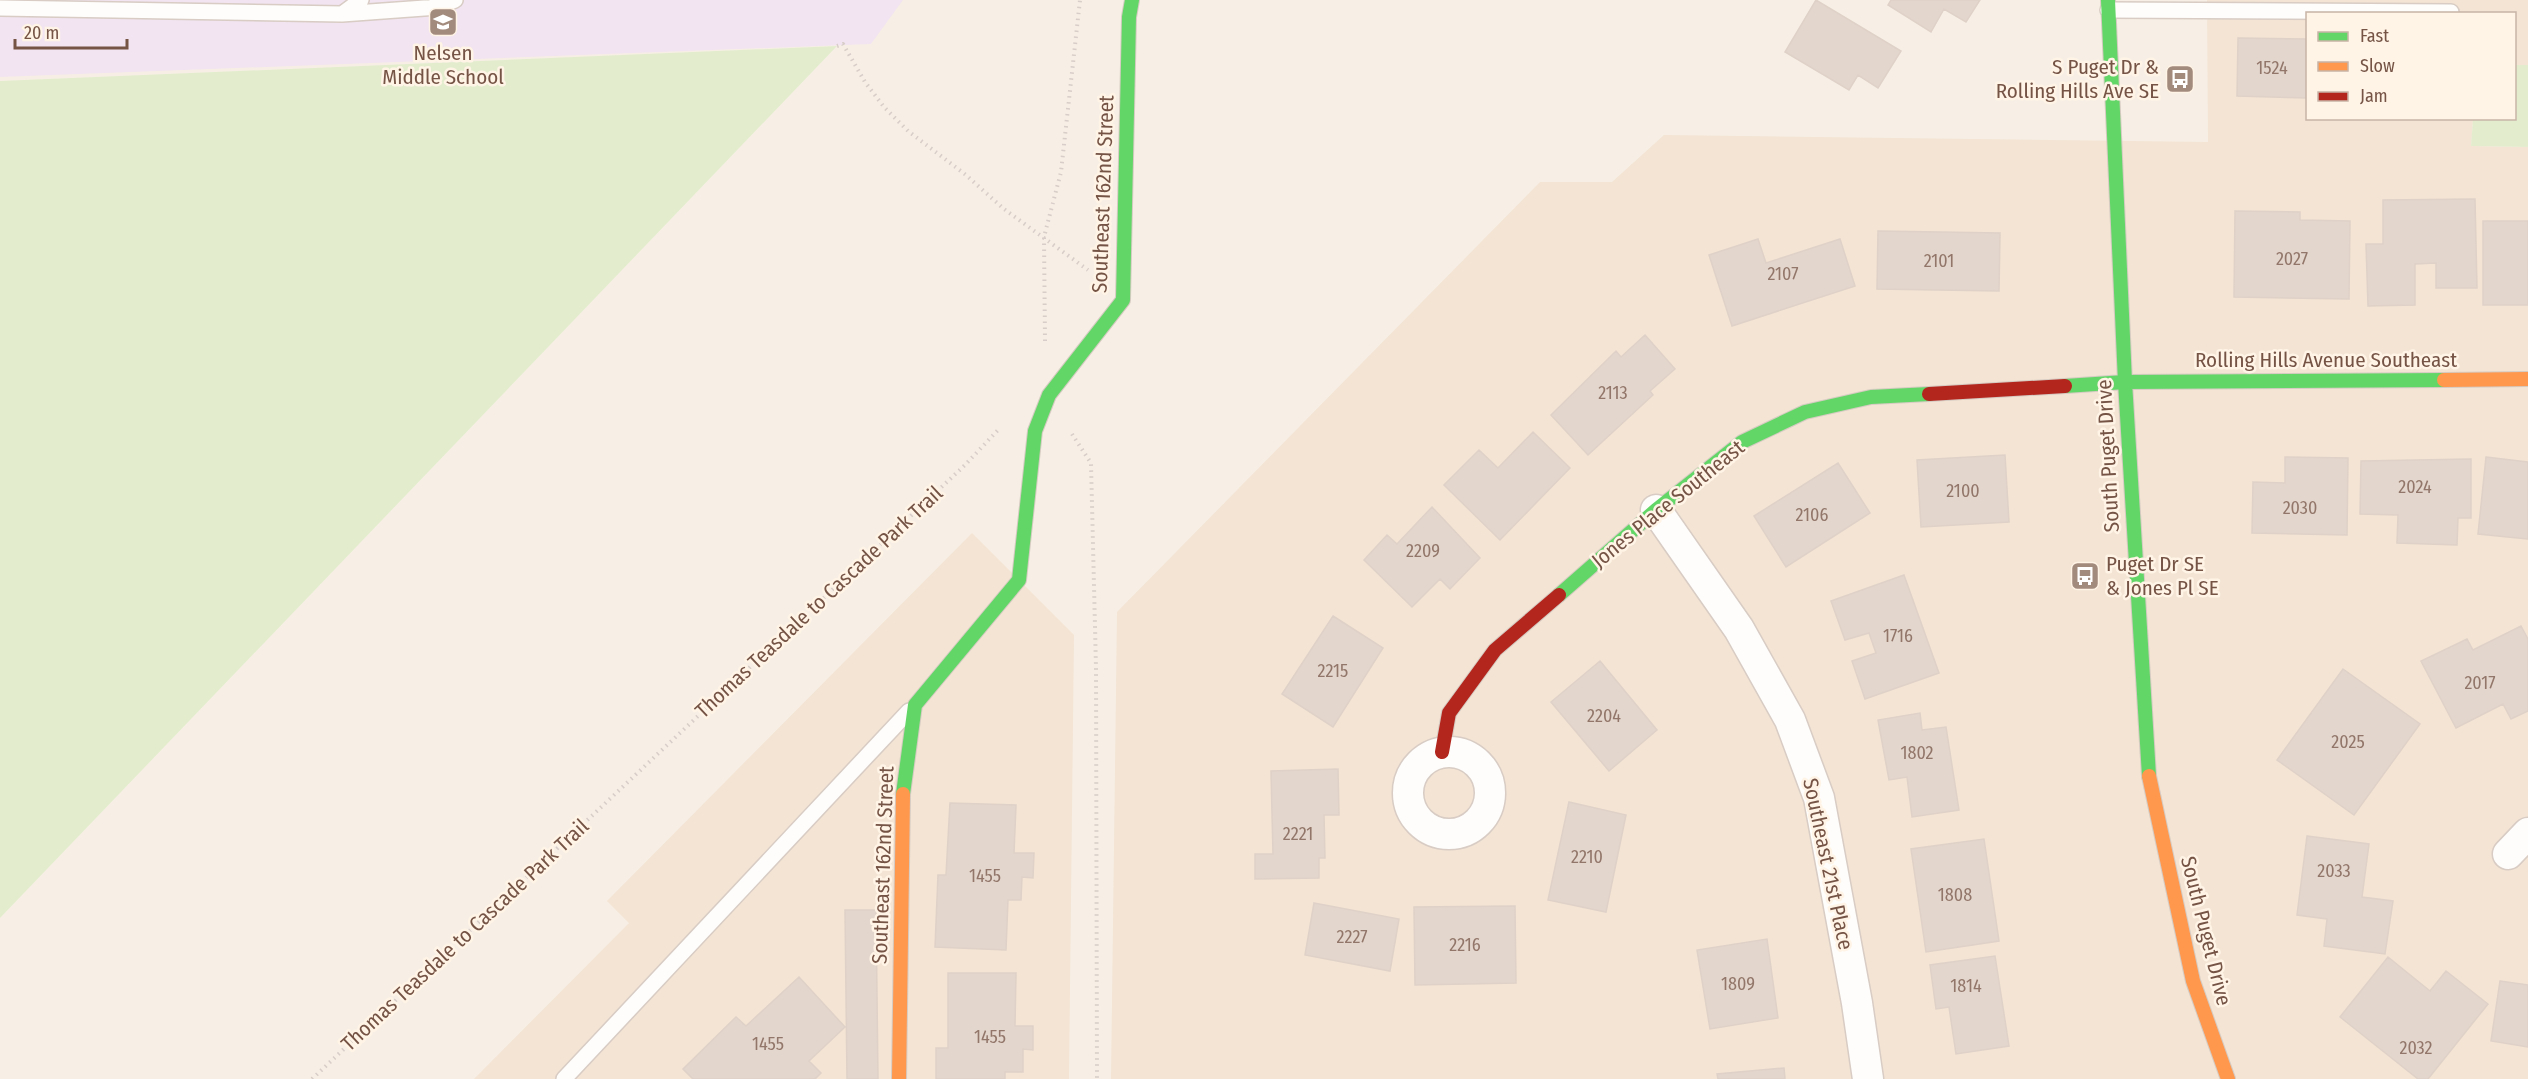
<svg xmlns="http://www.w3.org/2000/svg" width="2528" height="1079" font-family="'Fira Sans Condensed',sans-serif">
<rect width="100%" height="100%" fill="#f7efe5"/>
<path fill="#f3e4d4" d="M 2207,0 L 2528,0 L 2528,65 L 2515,65 L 2514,14 L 2308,14 L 2308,118 L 2473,119 L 2471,146 L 2528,147 L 2528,1079 L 1111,1079 L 1117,612 L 1540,182 L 1612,182 L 1664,135 L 2208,142 Z
M 972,533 L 1074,635 L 1069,1079 L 474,1079 L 629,923 L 607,901 Z"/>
<path fill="#f2e4f0" d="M 0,0 L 903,0 L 871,44 L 0,77 Z"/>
<path fill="#e3edce" d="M 837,46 L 0,918 L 0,81 Z
M 2515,65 L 2528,65 L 2528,147 L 2471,146 L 2473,119 L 2514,118 Z"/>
<path fill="#e3d6cd" stroke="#dfd1c7" stroke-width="1.5" d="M 1816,0 L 1901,51 L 1878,88 L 1858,75 L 1849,90 L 1785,52 Z
M 1891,0 L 1980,0 L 1966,22 L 1944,9 L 1931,32 L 1888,5 Z
M 2238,38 L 2308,39 L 2308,98 L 2237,96 Z
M 2475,199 L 2477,288 L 2436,288 L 2436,263 L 2415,264 L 2415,305 L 2368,306 L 2366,244 L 2383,244 L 2383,200 Z
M 2235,211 L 2300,212 L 2300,220 L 2350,221 L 2349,299 L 2234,297 Z
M 2483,221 L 2528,221 L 2528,305 L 2483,305 Z
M 1878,231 L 2000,233 L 1999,291 L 1877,289 Z
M 1758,239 L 1766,263 L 1840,239 L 1855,286 L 1732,326 L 1709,255 Z
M 1645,335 L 1675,369 L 1650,391 L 1653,395 L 1588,455 L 1551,415 L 1616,351 L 1621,357 Z
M 1533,432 L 1570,468 L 1500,540 L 1444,485 L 1479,450 L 1498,468 Z
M 2005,455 L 2009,522 L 1921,527 L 1917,460 Z
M 2285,457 L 2348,458 L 2347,535 L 2252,533 L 2253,482 L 2285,483 Z
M 2486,457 L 2528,462 L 2528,539 L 2478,534 Z
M 2471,459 L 2471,518 L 2458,518 L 2457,545 L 2397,543 L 2398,515 L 2360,514 L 2361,461 Z
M 1838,463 L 1870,513 L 1786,567 L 1754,516 Z
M 1432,507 L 1480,558 L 1450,589 L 1440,579 L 1412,607 L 1364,560 L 1387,535 L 1397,544 Z
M 1904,575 L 1939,673 L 1865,699 L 1852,661 L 1876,653 L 1869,633 L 1845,640 L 1831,601 Z
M 1333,616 L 1383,648 L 1333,727 L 1282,694 Z
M 2521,626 L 2528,639 L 2528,711 L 2511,719 L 2503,704 L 2456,728 L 2421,661 L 2467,639 L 2473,650 Z
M 1600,661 L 1657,730 L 1609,771 L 1551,702 Z
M 2343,669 L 2420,724 L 2354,815 L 2277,760 Z
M 1920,713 L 1922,730 L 1946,727 L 1959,810 L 1912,817 L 1907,777 L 1889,780 L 1878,720 Z
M 1338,769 L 1339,815 L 1324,815 L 1325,858 L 1319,858 L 1319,878 L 1255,879 L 1255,854 L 1273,854 L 1271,771 Z
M 1569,802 L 1626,815 L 1606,912 L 1548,900 Z
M 950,803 L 1016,805 L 1014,853 L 1034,853 L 1033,878 L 1022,877 L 1021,900 L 1008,900 L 1006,950 L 935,947 L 938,875 L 946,875 Z
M 2307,836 L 2369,844 L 2362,897 L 2393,901 L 2385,954 L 2324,946 L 2327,919 L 2297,915 Z
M 1984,839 L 1999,941 L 1926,952 L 1911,849 Z
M 1314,903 L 1399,919 L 1390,971 L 1305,955 Z
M 1515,906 L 1516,983 L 1415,985 L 1414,907 Z
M 845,910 L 876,910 L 878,1079 L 847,1079 Z
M 1767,939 L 1778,1018 L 1710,1029 L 1697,950 Z
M 1995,956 L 2009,1046 L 1956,1054 L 1949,1007 L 1936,1009 L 1930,965 Z
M 2388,957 L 2430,991 L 2446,971 L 2488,1004 L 2428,1079 L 2418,1079 L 2340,1017 Z
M 948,973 L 1016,973 L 1015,1026 L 1033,1026 L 1033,1050 L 1023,1049 L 1023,1072 L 1005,1072 L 1005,1079 L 936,1079 L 936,1048 L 948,1048 Z
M 799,977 L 845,1027 L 809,1061 L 821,1073 L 815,1079 L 693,1079 L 683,1069 L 736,1017 L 746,1026 Z
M 2500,981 L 2528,985 L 2528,1047 L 2491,1041 Z
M 1784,1068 L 1785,1079 L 1718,1079 L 1717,1074 Z"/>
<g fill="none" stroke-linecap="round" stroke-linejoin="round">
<g stroke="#d8ccc4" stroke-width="18">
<path id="lane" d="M 438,7 L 455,0
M 0,8 L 342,14 L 361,0
M 2108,10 L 2451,12
M 342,14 L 438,7 L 437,0
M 564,1079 L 909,711"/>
</g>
<g stroke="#d8ccc4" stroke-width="33">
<path id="street" d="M 1656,510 L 1739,629 L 1790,720 L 1819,798 L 1857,1003 L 1868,1079
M1408 793a41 41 0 1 1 82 0a41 41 0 1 1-82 0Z
M 2508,854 L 2528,833"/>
</g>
<g stroke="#d6cbc2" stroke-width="16">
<path id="fast" d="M 2108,0 L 2125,382 L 2149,776
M 2065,386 L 2125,382 L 2444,380
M 1559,595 L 1656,510 L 1742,442 L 1805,412 L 1871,397 L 1929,394
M 903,794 L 915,705 L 1019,580 L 1035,431 L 1049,395 L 1123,300 L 1129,17 L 1132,0"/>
</g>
<g stroke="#d6cbc2" stroke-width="16">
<path id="slow" d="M 2444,380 L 2528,379
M 2149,776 L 2193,981 L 2228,1079
M 899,1079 L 903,794"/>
</g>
<g stroke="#d6cbc2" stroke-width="16">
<path id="jam" d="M 1929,394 L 2065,386
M 1442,752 L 1449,713 L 1495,650 L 1559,595"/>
</g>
<path stroke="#d8cdc8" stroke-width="4" stroke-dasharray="1.5 4.5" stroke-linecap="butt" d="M 837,46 L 843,44 L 865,82 L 884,107 L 908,131 L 966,175 L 1004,209 L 1088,270
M 1045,341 L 1044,237 L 1061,172 L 1080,0
M 1072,434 L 1091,463 L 1096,668 L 1097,1079
M 312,1079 L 965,465 L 998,430"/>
<use href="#lane" stroke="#fefdfb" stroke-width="15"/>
<use href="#street" stroke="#fefdfb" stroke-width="30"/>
<use href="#fast" stroke="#63d668" stroke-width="14"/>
<use href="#slow" stroke="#ff974d" stroke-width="14"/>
<use href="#jam" stroke="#b3261e" stroke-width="14"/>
</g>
<defs>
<g id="school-square" transform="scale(1.5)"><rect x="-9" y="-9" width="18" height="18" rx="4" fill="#a28a7d" stroke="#fff4e6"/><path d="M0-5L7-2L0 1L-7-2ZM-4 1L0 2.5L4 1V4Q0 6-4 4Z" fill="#fff"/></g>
<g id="bus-square" transform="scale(1.5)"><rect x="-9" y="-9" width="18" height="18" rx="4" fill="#a28a7d" stroke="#fff4e6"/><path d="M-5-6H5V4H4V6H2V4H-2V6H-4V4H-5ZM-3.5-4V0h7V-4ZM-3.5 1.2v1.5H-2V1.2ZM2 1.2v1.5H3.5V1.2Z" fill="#fff"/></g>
</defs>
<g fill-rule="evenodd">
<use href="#school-square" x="443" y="22"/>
<use href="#bus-square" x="2180" y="79"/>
<use href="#bus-square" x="2085" y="576"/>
</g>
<g text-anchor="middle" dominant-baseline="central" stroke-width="5" stroke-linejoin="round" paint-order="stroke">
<g font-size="18" fill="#927669">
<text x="2272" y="68">1524</text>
<text x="2292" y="259">2027</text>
<text x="1939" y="261">2101</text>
<text x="1783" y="274">2107</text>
<text x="1613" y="393">2113</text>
<text x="2415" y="487">2024</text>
<text x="1963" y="491">2100</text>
<text x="2300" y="508">2030</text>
<text x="1812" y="515">2106</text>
<text x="1423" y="551">2209</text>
<text x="1898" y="636">1716</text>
<text x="1333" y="671">2215</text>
<text x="2480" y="683">2017</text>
<text x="1604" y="716">2204</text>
<text x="2348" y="742">2025</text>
<text x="1917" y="753">1802</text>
<text x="1298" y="834">2221</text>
<text x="1587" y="857">2210</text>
<text x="2334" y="871">2033</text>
<text x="985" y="876">1455</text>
<text x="1955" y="895">1808</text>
<text x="1352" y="937">2227</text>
<text x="1465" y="945">2216</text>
<text x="1738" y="984">1809</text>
<text x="1966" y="986">1814</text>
<text x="990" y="1037">1455</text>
<text x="768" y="1044">1455</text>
<text x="2416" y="1048">2032</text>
</g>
<g font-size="21" fill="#755345" stroke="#fff4e6">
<text x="443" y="53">Nelsen<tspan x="443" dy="24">Middle School</tspan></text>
<text x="2159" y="67" text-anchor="end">S Puget Dr &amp;<tspan x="2159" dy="24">Rolling Hills Ave SE</tspan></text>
<text x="2106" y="564" text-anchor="start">Puget Dr SE<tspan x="2106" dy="24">&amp; Jones Pl SE</tspan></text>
</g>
<g font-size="21" fill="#755345" stroke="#fff4e6">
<text transform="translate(1103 194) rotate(-88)">Southeast 162nd Street</text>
<text x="2326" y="360">Rolling Hills Avenue Southeast</text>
<text transform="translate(2108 456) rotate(-93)">South Puget Drive</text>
<text transform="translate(1668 504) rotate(-39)">Jones Place Southeast</text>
<text transform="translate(819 602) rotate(-43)">Thomas Teasdale to Cascade Park Trail</text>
<text transform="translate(1828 864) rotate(78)">Southeast 21st Place</text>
<text transform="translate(883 865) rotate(-88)">Southeast 162nd Street</text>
<text transform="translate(2206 931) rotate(76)">South Puget Drive</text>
<text transform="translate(465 935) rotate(-43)">Thomas Teasdale to Cascade Park Trail</text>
</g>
</g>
<rect x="2306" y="12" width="210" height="108" fill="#fff4e6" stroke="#c8b4a6" stroke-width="1.5"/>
<rect x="2318" y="32" width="30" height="9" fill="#63d668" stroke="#c8b4a6" stroke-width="1.5"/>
<text x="2360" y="42" font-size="18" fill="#755345">Fast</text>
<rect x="2318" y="62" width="30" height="9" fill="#ff974d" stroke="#c8b4a6" stroke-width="1.5"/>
<text x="2360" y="72" font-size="18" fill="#755345">Slow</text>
<rect x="2318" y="92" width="30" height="9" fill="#b3261e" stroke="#c8b4a6" stroke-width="1.5"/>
<text x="2360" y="102" font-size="18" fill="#755345">Jam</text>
<path d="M15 39v9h112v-9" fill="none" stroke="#755345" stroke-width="3"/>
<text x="24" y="39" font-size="18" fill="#755345" stroke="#fff4e6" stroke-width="4.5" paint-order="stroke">20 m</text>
</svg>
